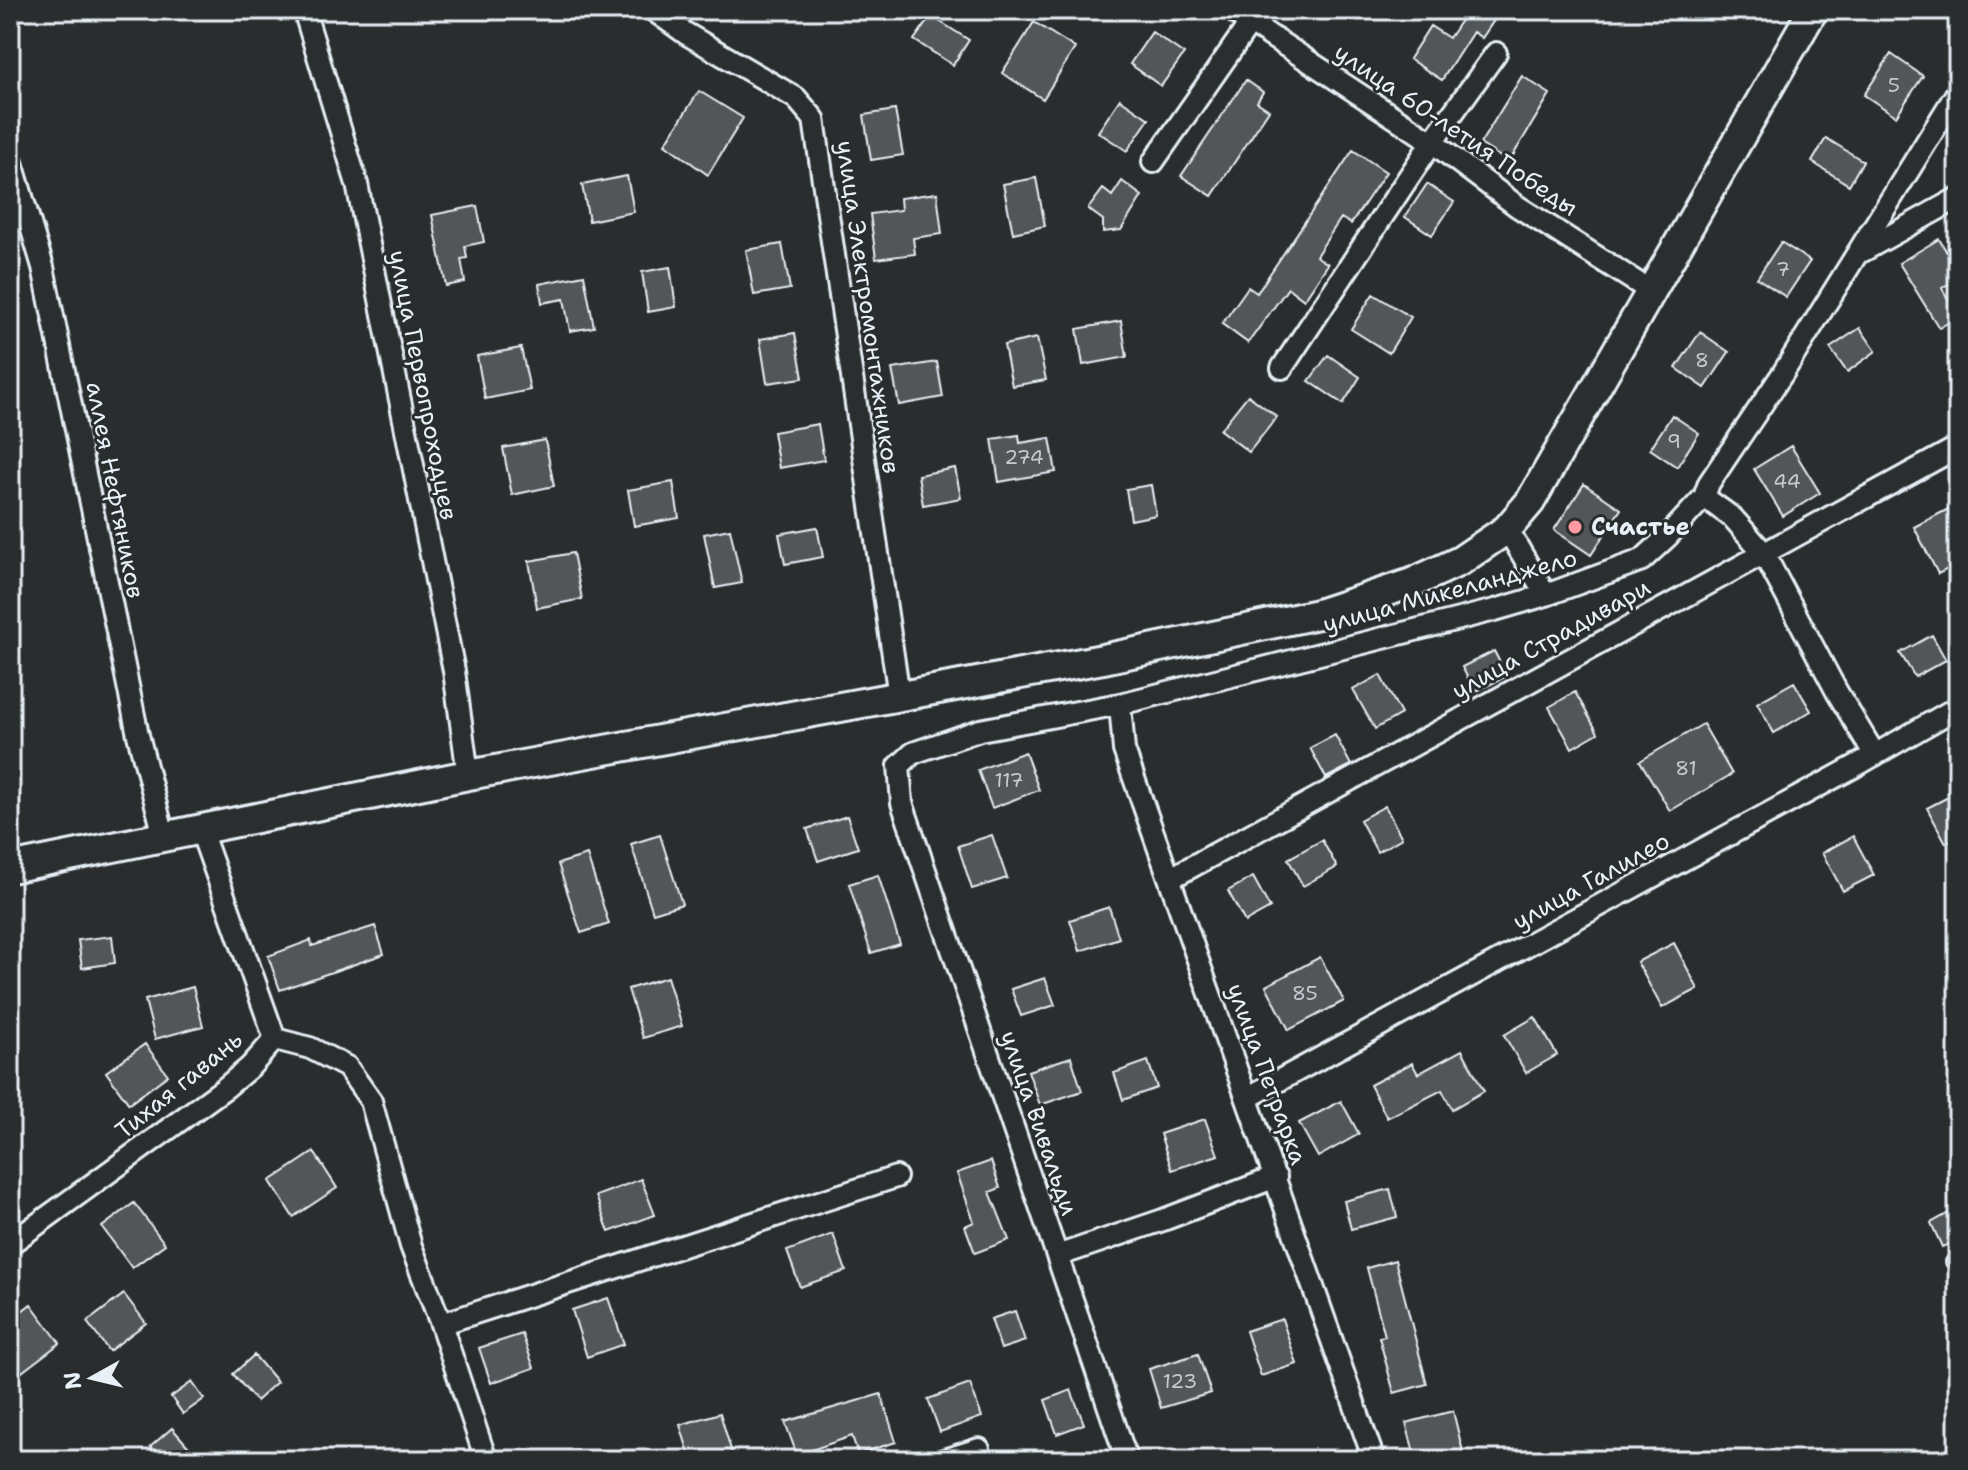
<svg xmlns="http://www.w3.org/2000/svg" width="1968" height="1470" font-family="'Shantell Sans',sans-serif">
<rect width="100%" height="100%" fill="#2a2d2e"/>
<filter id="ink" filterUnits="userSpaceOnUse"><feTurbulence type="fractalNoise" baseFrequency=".0125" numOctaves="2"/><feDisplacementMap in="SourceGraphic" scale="16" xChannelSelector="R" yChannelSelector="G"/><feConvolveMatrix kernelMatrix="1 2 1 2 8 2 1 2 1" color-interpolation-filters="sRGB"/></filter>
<g filter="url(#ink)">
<path fill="#535759" stroke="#e8f1f8" stroke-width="2" d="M 1468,10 L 1501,10 L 1482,38 L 1473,32 L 1442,80 L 1409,59 L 1430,26 L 1449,38 Z
M 931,16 L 969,40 L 953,65 L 914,40 Z
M 1034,22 L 1075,48 L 1043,99 L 1002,73 Z
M 1152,32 L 1184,54 L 1161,86 L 1130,64 Z
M 1891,54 L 1923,76 L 1896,116 L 1864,95 Z
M 1522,76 L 1550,94 L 1509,162 L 1480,144 Z
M 1246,80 L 1263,92 L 1257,102 L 1269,110 L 1212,196 L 1181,176 Z
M 699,91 L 743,118 L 708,175 L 665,144 Z
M 1120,99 L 1149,119 L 1127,151 L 1098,132 Z
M 895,110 L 903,155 L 871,160 L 864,115 Z
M 1826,138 L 1863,161 L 1849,185 L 1812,162 Z
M 1353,150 L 1386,172 L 1351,224 L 1341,218 L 1316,256 L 1328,264 L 1304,300 L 1288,288 L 1248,343 L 1222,324 L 1248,287 L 1257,293 Z
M 627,176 L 634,212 L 589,221 L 582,185 Z
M 1036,178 L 1045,226 L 1013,233 L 1003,184 Z
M 1122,181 L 1142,196 L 1121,230 L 1103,232 L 1103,220 L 1088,209 L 1103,189 L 1112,196 Z
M 1427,184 L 1454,202 L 1432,235 L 1405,217 Z
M 937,193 L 942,234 L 913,238 L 915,254 L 876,259 L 870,214 L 901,210 L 900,198 Z
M 477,206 L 484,242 L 465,246 L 467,258 L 461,259 L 465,282 L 446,286 L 432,215 Z
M 1939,239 L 1958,271 L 1958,278 L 1942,288 L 1958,317 L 1939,328 L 1899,263 Z
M 1781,242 L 1810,261 L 1786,297 L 1757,278 Z
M 782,244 L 790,289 L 754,295 L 746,250 Z
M 670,267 L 676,307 L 648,312 L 642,272 Z
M 584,275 L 594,327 L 570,331 L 564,299 L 542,303 L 539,284 Z
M 1373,294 L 1411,317 L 1389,353 L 1351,329 Z
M 1121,321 L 1127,357 L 1083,365 L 1077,329 Z
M 1860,328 L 1876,351 L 1847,372 L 1830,348 Z
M 1700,332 L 1729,352 L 1705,388 L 1676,368 Z
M 795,333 L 803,378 L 767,383 L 760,339 Z
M 1037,338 L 1046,380 L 1012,386 L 1004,345 Z
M 521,348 L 530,390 L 485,399 L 477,356 Z
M 1328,355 L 1360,377 L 1343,404 L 1309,381 Z
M 937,362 L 943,397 L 899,405 L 892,369 Z
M 1248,395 L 1277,417 L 1249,452 L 1220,430 Z
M 1672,415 L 1699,433 L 1677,467 L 1650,449 Z
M 818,424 L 824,460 L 779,468 L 773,432 Z
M 1019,435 L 1020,443 L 1050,438 L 1056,472 L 999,482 L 992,439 Z
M 545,440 L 554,486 L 512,495 L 503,448 Z
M 1791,446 L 1820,493 L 1783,516 L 1754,469 Z
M 955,468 L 961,498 L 923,505 L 918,475 Z
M 673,482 L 679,518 L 634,526 L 628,490 Z
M 1584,484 L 1621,509 L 1591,555 L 1554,530 Z
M 1151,485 L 1156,515 L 1131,520 L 1126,489 Z
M 1958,504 L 1958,564 L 1938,574 L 1914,527 Z
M 817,527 L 823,557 L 785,564 L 779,534 Z
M 730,529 L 742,583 L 715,588 L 704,534 Z
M 573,553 L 582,599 L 537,608 L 529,561 Z
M 1932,635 L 1946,660 L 1915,677 L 1900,653 Z
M 1494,651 L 1507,676 L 1475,692 L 1462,667 Z
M 1380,675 L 1401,714 L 1375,729 L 1353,690 Z
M 1794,682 L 1811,711 L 1774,733 L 1757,703 Z
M 1575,692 L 1598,733 L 1572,748 L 1549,707 Z
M 1703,724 L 1732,774 L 1670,811 L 1640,761 Z
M 1335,735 L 1351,765 L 1326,778 L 1310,748 Z
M 1025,752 L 1039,790 L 992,808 L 978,770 Z
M 1958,792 L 1958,837 L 1946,843 L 1927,808 Z
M 1385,806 L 1402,838 L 1377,852 L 1360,820 Z
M 847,816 L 858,848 L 818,861 L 807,829 Z
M 660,835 L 682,904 L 653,913 L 631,844 Z
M 992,835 L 1007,878 L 972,889 L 958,846 Z
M 1853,836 L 1874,875 L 1843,891 L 1822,853 Z
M 1322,840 L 1337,867 L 1303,886 L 1288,859 Z
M 587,855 L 609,924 L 581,933 L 558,864 Z
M 878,875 L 900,944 L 871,953 L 849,884 Z
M 1253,877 L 1270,908 L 1245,922 L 1228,891 Z
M 1109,907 L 1119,938 L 1080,951 L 1070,920 Z
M 375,926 L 384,954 L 280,990 L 268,956 L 311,940 L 312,946 Z
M 112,936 L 115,963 L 82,968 L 78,940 Z
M 1674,943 L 1698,989 L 1662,1008 L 1637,962 Z
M 1320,957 L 1344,1001 L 1289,1030 L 1266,986 Z
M 667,977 L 682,1026 L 643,1038 L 628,989 Z
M 1045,978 L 1055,1005 L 1021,1016 L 1011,989 Z
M 193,987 L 203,1026 L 155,1039 L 145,1000 Z
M 1535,1017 L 1557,1055 L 1526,1073 L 1504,1035 Z
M 145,1044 L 168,1075 L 129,1104 L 106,1072 Z
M 1462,1050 L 1484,1091 L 1452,1109 L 1442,1090 L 1387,1118 L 1370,1085 L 1412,1063 L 1418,1074 Z
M 1071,1057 L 1082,1091 L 1040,1105 L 1028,1071 Z
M 1148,1061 L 1157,1088 L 1123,1100 L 1114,1073 Z
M 1341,1101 L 1359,1134 L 1318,1157 L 1299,1123 Z
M 1205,1119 L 1218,1155 L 1172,1170 L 1160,1134 Z
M 314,1152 L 337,1188 L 293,1217 L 270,1181 Z
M 991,1161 L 1000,1188 L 990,1192 L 1009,1240 L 975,1253 L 965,1226 L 974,1222 L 957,1173 Z
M 641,1179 L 655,1215 L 609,1232 L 596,1196 Z
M 1390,1189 L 1397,1217 L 1351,1229 L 1344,1201 Z
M 134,1203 L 165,1244 L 132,1268 L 102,1227 Z
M 1958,1208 L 1958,1240 L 1942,1247 L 1931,1223 Z
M 833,1234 L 846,1271 L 800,1287 L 787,1251 Z
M 1395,1260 L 1427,1384 L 1394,1393 L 1379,1337 L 1385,1336 L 1367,1268 Z
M 124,1294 L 146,1323 L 109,1351 L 87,1322 Z
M 608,1298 L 624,1344 L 587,1357 L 572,1310 Z
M 31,1304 L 60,1343 L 10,1381 L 10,1320 Z
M 1015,1311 L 1025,1341 L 1001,1349 L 991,1319 Z
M 1282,1319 L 1297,1364 L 1261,1376 L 1246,1331 Z
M 522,1334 L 534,1368 L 491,1383 L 479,1348 Z
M 1198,1354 L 1211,1393 L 1161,1408 L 1149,1369 Z
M 254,1355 L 277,1382 L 256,1401 L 233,1374 Z
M 192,1382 L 204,1399 L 183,1414 L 171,1397 Z
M 970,1384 L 982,1417 L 940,1432 L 928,1399 Z
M 1071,1390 L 1084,1424 L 1057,1434 L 1045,1400 Z
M 881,1394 L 896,1442 L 858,1454 L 852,1436 L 797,1455 L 785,1422 Z
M 1453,1411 L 1464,1456 L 1447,1460 L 1416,1460 L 1406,1423 Z
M 720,1413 L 734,1460 L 691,1460 L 680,1425 Z
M 172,1428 L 200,1460 L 162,1460 L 150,1447 Z"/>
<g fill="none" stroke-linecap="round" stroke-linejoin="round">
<g stroke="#e8f1f8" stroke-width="16">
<path id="lane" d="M 1952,1262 L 1958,1262"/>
</g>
<g stroke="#e8f1f8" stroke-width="26">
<path id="street" d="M 304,10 L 357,184 L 454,671 L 468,775
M 653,10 L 685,33 L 796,98 L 814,119 L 899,696
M 1231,10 L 1432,142 L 1517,206 L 1652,292
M 10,156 L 43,267 L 138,735 L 164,836
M 1153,162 L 1250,23
M 1863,251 L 1958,198
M 1282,368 L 1432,142 L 1496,53
M 1704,497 L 1733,518 L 1763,552 L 1837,692 L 1875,755
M 1507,529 L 1546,595
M 1120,704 L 1124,750 L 1374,1460
M 1171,878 L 1958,447
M 275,1039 L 310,1048 L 347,1067 L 371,1101 L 411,1246 L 441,1324 L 486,1460
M 1247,1098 L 1859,764 L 1958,707
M 10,1244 L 225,1088 L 250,1067 L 275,1039 L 200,828
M 1057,1256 L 1163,1220 L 1276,1177
M 441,1324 L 896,1177
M 944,1460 L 979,1449
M 1127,1460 L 902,803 L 899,766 L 913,753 L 980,730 L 1120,704 L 1495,610 L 1546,595 L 1642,560 L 1667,537 L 1704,497 L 1709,483 L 1783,373 L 1958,91"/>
</g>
<g stroke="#e8f1f8" stroke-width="34">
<path id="secondary" d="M 10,868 L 468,775 L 1103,659 L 1318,614 L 1412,583 L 1460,561 L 1507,529 L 1530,502 L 1813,10"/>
</g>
<use href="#lane" stroke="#2a2d2e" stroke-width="10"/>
<use href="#street" stroke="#2a2d2e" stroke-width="20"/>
<use href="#secondary" stroke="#2a2d2e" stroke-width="28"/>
</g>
</g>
<circle fill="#ff9aa2" stroke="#2a2d2e" stroke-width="3" cx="1575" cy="527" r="8"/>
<g text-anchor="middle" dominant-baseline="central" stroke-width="6" stroke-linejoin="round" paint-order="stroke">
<g font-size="20" fill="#c3cad0">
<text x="1894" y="85">5</text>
<text x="1783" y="269">7</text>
<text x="1702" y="360">8</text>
<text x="1674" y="441">9</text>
<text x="1024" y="457">274</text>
<text x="1787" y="481">44</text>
<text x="1686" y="768">81</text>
<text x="1009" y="780">117</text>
<text x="1305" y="993">85</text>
<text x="1180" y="1381">123</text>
</g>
<g font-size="24" fill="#e8f1f8" stroke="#2a2d2e">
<text transform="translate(1456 130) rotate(34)">улица 60-летия Победы</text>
<text transform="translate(868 307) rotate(82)">улица Электромонтажников</text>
<text transform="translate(423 385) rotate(79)">улица Первопроходцев</text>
<text transform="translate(115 490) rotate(79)">аллея Нефтяников</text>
<text transform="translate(1450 591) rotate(-15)">улица Микеланджело</text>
<text transform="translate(1551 639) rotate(-29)">улица Страдивари</text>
<text transform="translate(1591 881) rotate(-29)">улица Галилео</text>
<text transform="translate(1267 1074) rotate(70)">улица Петрарка</text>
<text transform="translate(179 1085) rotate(-39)">Тихая гавань</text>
<text transform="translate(1039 1123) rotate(71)">улица Вивальди</text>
</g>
<g font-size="24" font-weight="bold" fill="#e8f1f8" stroke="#2a2d2e" text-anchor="start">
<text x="1591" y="527">Счастье</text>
</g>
</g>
<rect width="1968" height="1470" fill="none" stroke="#2a2d2e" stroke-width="40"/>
<rect x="20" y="20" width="1928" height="1430" fill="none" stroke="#e8f1f8" stroke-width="3" filter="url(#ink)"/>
<g transform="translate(92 1378) rotate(262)" stroke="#2a2d2e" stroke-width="6" paint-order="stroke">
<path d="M0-6L14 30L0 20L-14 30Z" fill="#e8f1f8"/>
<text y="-12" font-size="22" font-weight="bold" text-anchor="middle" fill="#e8f1f8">N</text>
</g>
</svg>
